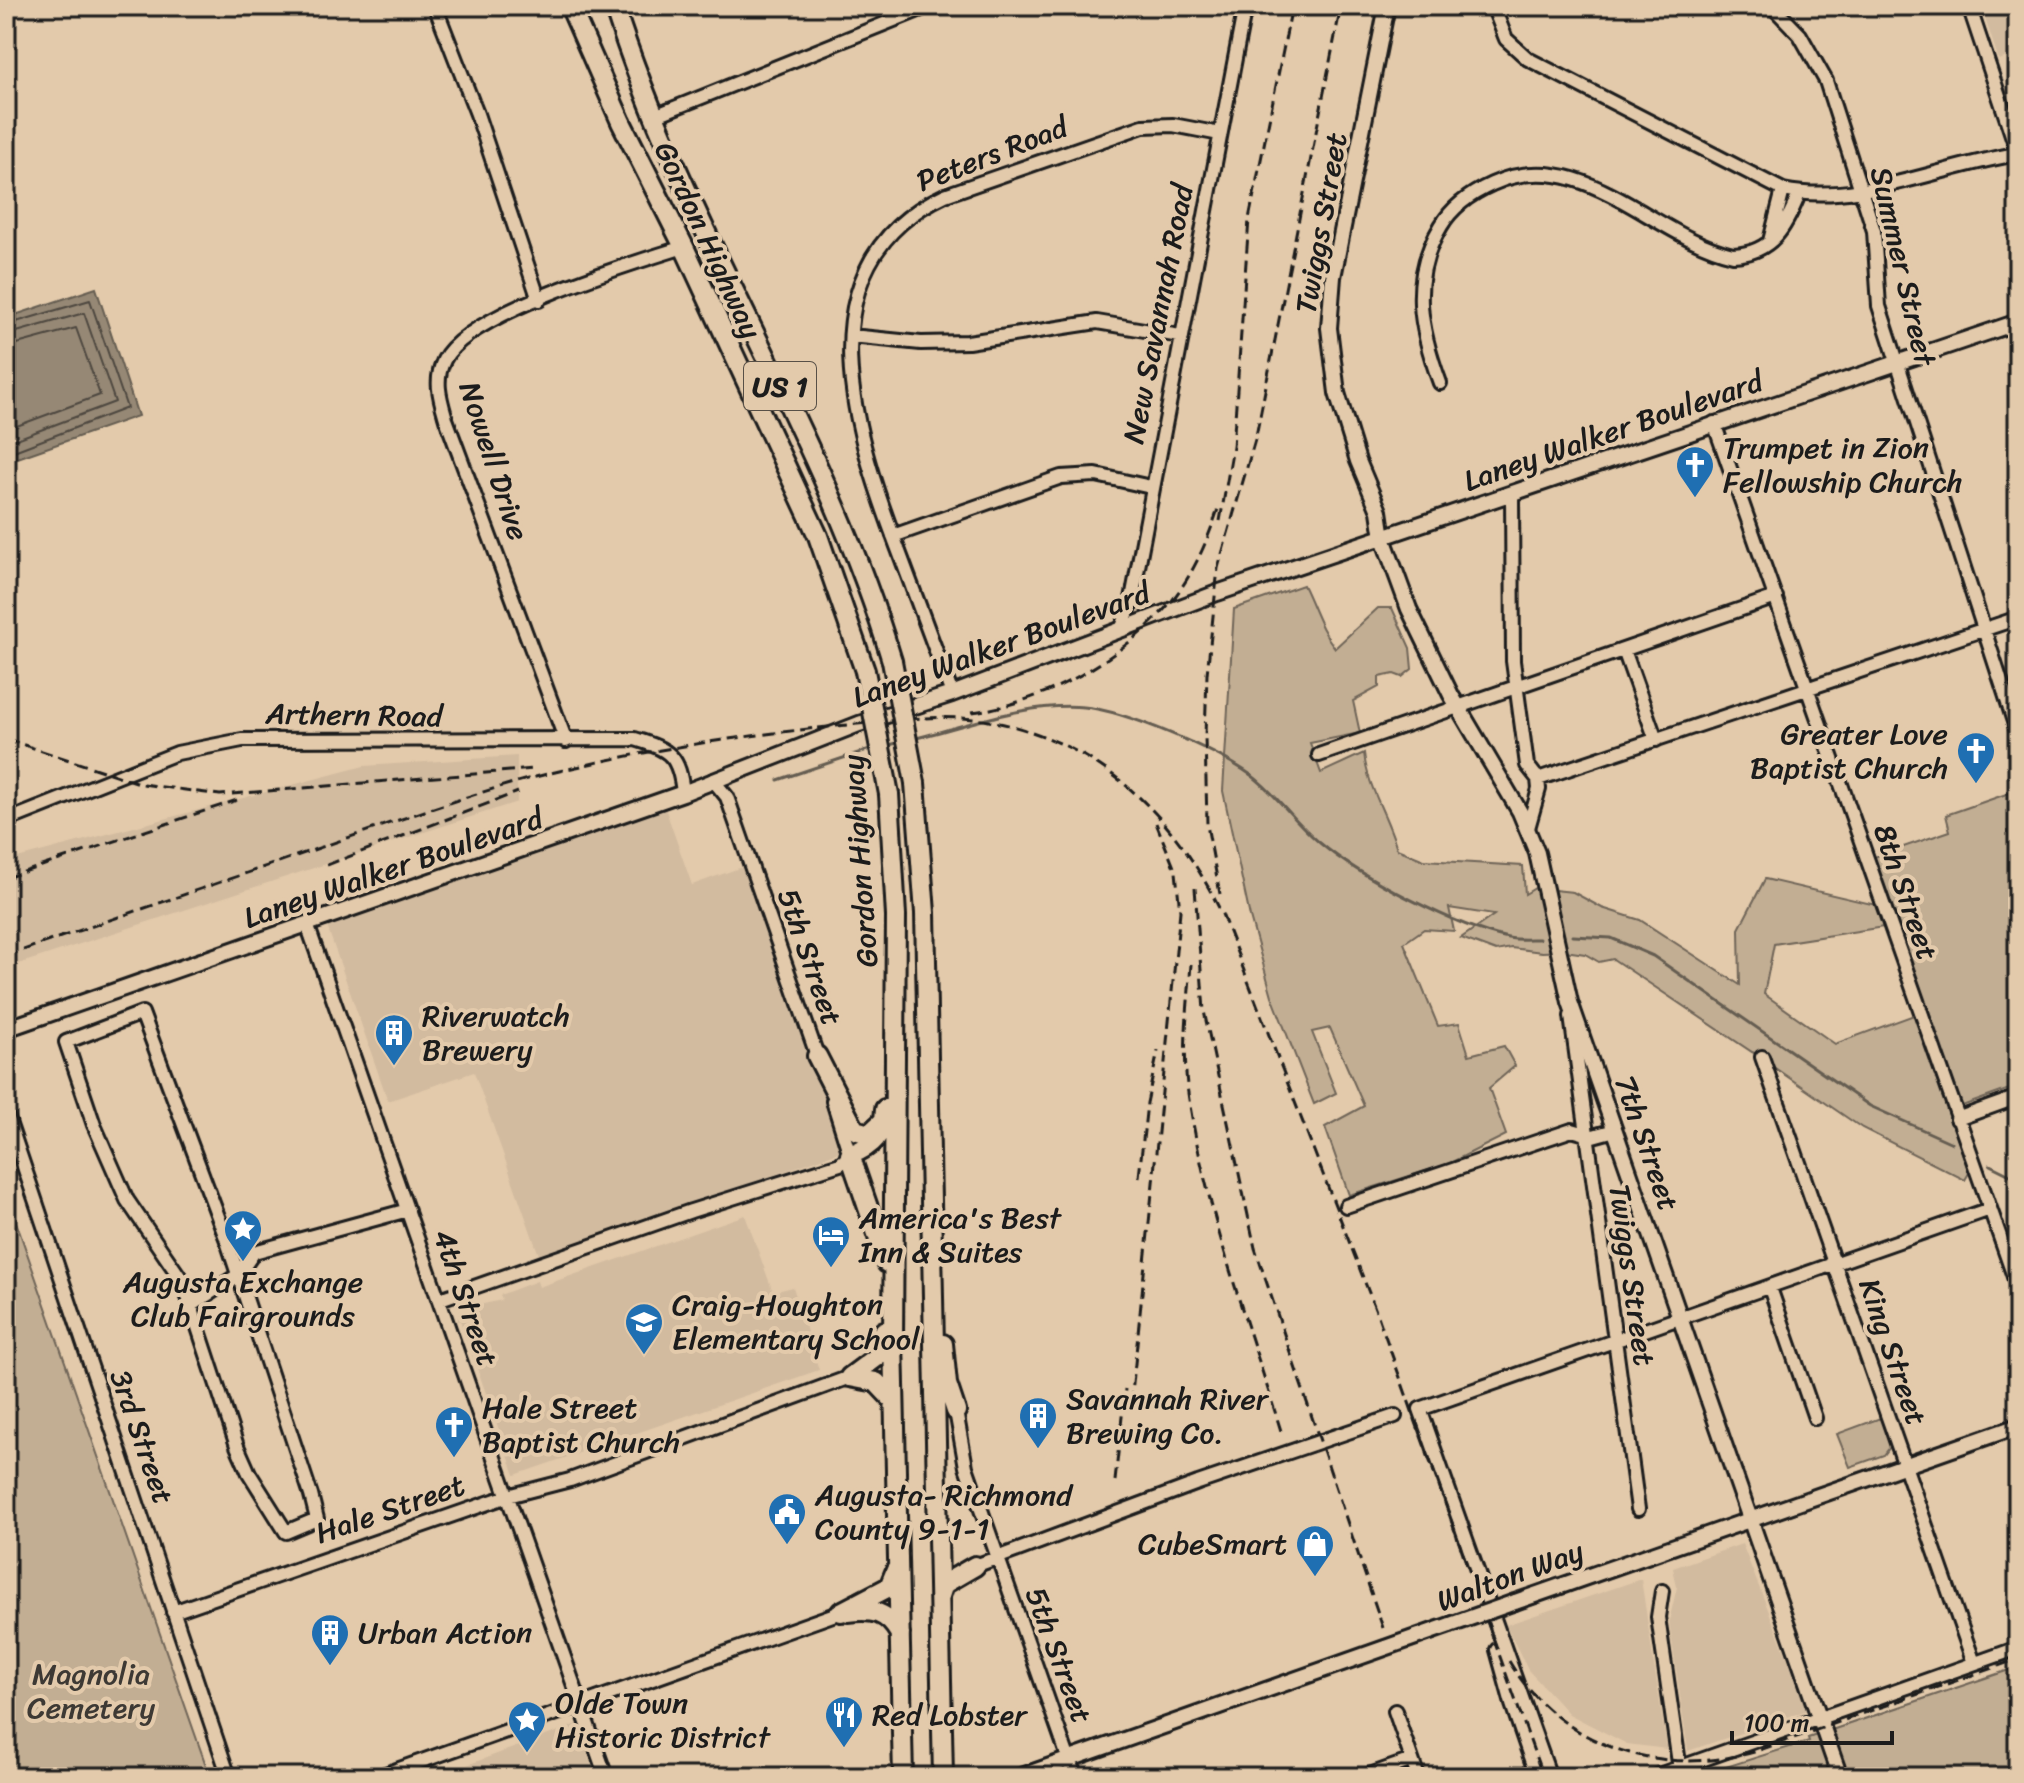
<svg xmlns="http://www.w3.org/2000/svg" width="2024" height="1783" font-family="Sriracha,sans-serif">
<rect width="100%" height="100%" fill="#e3caab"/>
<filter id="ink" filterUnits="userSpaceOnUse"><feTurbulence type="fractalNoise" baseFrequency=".0125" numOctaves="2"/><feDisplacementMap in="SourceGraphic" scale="16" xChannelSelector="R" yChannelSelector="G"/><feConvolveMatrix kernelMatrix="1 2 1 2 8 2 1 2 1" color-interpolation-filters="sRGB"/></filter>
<g filter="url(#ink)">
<path fill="#d2bb9f" d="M 1981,6 L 2018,6 L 2018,53 L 1999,60 Z
M 517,756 L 517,802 L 6,968 L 6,861 L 364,766 Z
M 665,808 L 692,885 L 745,866 L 842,1146 L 836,1153 L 540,1258 L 474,1072 L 388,1101 L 327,926 Z
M 745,1215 L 773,1292 L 793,1287 L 819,1370 L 515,1475 L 460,1320 L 457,1322 L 461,1309 L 502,1300 L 500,1295 L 537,1281 L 539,1287 Z
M 1742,1544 L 1808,1710 L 1688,1751 L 1669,1621 L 1677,1587 L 1673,1568 Z
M 1641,1579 L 1667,1749 L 1627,1744 L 1569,1714 L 1528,1670 L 1506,1625 Z
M 578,1724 L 595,1777 L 435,1777 Z"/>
<path fill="#c2ae93" stroke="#6f6558" stroke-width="2" d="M 1303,585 C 1314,607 1320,629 1335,648 L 1378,608 L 1392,608 L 1410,648 L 1412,669 L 1402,677 L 1394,674 L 1379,677 L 1379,687 L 1353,701 L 1360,733 L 1310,743 L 1321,773 L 1364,753 C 1367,787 1388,816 1397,849 L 1424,860 L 1523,866 L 1525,894 L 1535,888 L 1573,892 L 1602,908 L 1640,920 L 1740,985 L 1739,929 L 1765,879 L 1876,905 L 1884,927 L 1774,944 L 1764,994 L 1835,1044 L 1928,1010 L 1874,857 L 1950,831 L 1946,815 L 2018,790 L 2018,1086 L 1948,1111 L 1969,1173 L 1965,1180 L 1862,1128 L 1772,1066 L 1767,1058 L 1752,1052 L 1613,959 L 1599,962 L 1585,954 L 1565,951 L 1542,952 L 1511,948 L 1496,951 L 1461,938 L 1494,915 L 1449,908 L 1454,931 L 1424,929 L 1404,943 L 1438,1026 L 1459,1023 L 1469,1055 L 1504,1046 L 1515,1066 L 1489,1088 L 1506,1135 L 1448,1164 L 1349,1195 L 1325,1127 L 1364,1106 L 1330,1028 L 1312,1032 L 1336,1093 L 1314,1104 L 1272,996 L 1250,917 L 1223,791 L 1234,609 Z
M 6,1193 L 210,1777 L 6,1777 Z
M 1883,1417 L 1890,1447 L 1884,1455 L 1850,1467 L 1837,1434 Z
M 2018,1667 L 2018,1777 L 1694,1777 L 1809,1741 L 1808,1738 Z"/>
<path fill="#968874" stroke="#655d51" stroke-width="2" d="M 96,288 L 138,416 L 6,462 L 6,318 Z"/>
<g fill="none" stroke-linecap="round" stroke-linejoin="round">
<path stroke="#4d473f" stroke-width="2" d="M 6,325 L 90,300 L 127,408 L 6,454
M 6,335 L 84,313 L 115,402 L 6,443
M 6,347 L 76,328 L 100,395 L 6,430"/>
<path stroke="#655d51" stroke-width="3" d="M 912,739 C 968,726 1025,702 1084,707 C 1126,711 1216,750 1251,775 C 1276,793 1295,823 1320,843 C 1360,877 1457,927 1508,938 C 1518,940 1529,939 1539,939
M 885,746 L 901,742
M 778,780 L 873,748
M 1573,936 L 1611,938 L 1653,956 L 1870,1106 L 1952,1143
M 1990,1165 L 2018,1179"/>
<g stroke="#1c1c1c" stroke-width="18">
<path id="minor" d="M 435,6 L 477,114 L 539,300
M 1493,6 L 1506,39 L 1528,59 L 1783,190 C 1860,206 1942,165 2018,154
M 1772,6 L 1800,35 L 1826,81 L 1874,231 L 1879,306 L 2018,734
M 1969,6 L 2018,153
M 652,117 L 929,6
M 1770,241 L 1783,190
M 851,336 L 921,343 L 968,342 L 1097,322 L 1180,336
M 1440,383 C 1420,329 1409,279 1441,226 C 1452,207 1472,193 1492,184 C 1582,143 1651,236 1733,255 C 1773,253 1786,226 1799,194
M 1714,423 L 2018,1288
M 1512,494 L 1513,661 L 1527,765 L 1538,779 L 1539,789 L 1528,828
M 893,536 L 1061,477 L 1096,475 L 1151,487
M 1121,630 L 1131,604 L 1245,6
M 1624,650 L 1656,740
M 952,694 C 935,648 918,603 901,557 C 857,441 795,265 945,195 L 1143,126 L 1173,125 L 1220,134
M 566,741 L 446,419 C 440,398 434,380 444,360 C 467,313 633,263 684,247
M 1319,755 L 1776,597
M 1538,779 L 2018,618
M 713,780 L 727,797 L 819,1061
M 6,821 L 177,753 L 242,740 L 635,739 C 671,750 679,756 683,793
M 308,927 L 606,1777
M 142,1013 L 226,1238 L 311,1495 L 317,1519 L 286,1532 L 249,1473 L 237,1446 L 188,1297 L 179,1276 L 127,1200 L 94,1125 L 66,1042 Z
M 1571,1016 L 1638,1509
M 1762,1057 L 1974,1663
M 6,1113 L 229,1777
M 1957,1119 L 2018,1097
M 1346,1206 L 1572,1130 L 1593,1136 L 1615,1130
M 1770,1288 L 1815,1418
M 440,1299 L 691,1211 L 840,1164 L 850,1155 L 833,1101
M 190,1306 L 238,1275 L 254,1252 L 408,1210
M 956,1411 L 966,1467 L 1069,1760
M 975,1566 L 1198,1483 L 1395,1416
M 1662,1591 L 1658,1617 L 1681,1777
M 173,1612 L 508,1496 L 570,1480 L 850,1377
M 1497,1650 L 1512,1704 L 1537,1777
M 1395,1711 L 1418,1777
M 377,1777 L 841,1612
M 1364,1777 L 1412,1760
M 1550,1777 L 1420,1409 L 1990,1209
M 1653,1777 L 2018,1648"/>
</g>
<g stroke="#1c1c1c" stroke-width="20">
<path id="major" d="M 1387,6 L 1333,277 L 1329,328 L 1337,393 L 1358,461 L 1379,511 L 1383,538 L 1409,609 L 1451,695 L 1520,812 L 1537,853 L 1570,1002 L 1840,1777
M 6,1029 L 683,793 L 859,724 L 952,694 L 1217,593 L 2018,322
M 1515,1602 L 2018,1426
M 1069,1760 L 1075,1777
M 1019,1777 L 1450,1625"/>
</g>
<g stroke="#1c1c1c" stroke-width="24">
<path id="highway" d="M 570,6 L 621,122 L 684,247 L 818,536 L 865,671
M 614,6 C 686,233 824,433 892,661
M 915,783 L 925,913 L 943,1777
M 889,794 L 896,916 L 893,1340 L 903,1777
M 817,1056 L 855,1130 L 869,1134 L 883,1121
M 885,1109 C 884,1135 873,1146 850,1155 L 887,1263
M 943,1344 L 947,1384 L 956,1411
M 850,1377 L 881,1354 L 884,1331
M 850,1377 L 876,1382 L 894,1401
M 940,1596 L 944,1584 L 975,1566
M 841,1612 L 889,1587 L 896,1570
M 848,1612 C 872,1609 887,1611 900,1634"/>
</g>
<use href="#minor" stroke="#e3caab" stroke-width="12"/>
<use href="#major" stroke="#e3caab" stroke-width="14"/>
<use href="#highway" stroke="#e3caab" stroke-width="18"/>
<path stroke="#1c1c1c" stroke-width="3" stroke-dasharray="12 6" stroke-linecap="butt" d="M 1220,521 L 1233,447 L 1249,219 L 1292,6
M 972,712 C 1040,704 1112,664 1159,615 C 1188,586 1205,548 1218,509
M 6,739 L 142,784 L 220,795 L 533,769
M 327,865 L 518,792
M 6,878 L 237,800
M 1195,888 L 1204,1011 L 1255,1248 L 1383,1628
M 1220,894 L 1207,825 L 1205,736 L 1207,674 L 1218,568 L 1256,436 L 1341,6
M 6,956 C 109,920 213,885 316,849 C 382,826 447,802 513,783 C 625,752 742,735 857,724 C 914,719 958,711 1016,727 C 1112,754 1180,825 1222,914 L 1378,1316 L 1543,1777
M 1191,964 C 1188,1006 1182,1051 1188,1093 C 1205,1209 1247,1320 1281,1431
M 1139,1177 L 1147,1103 L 1158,1051
M 1131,1404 L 1180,911 L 1176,872 L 1156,823
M 1115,1481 L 1125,1389
M 1509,1661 C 1559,1747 1661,1778 1754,1752 L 2018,1659"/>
<g stroke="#1c1c1c" stroke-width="20" stroke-linecap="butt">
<path id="major-bridge" d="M 1450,1625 L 1515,1602"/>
</g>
<g stroke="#1c1c1c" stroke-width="24" stroke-linecap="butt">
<path id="highway-bridge" d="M 892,661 L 915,783
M 865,671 L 889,794"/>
</g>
<use href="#major-bridge" stroke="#e3caab" stroke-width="14"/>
<use href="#highway-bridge" stroke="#e3caab" stroke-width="18"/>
</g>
</g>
<defs>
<g id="church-pin" transform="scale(2)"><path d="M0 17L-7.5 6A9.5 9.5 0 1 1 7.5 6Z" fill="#1f6fb2" stroke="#e3caab"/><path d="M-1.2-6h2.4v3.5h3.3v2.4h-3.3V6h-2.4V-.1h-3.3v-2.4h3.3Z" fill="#fff"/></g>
<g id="building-pin" transform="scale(2)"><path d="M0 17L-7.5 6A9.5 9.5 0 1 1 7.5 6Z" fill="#1f6fb2" stroke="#e3caab"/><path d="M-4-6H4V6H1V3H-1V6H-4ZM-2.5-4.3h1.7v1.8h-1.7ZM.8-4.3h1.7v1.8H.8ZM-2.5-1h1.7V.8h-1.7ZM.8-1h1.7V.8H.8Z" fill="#fff"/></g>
<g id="sight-pin" transform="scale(2)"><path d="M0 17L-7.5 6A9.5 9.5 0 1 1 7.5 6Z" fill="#1f6fb2" stroke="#e3caab"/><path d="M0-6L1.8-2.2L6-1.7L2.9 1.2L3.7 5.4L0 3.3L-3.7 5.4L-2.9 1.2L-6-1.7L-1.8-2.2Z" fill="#fff"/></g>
<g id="hotel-pin" transform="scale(2)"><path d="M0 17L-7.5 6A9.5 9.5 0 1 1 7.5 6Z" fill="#1f6fb2" stroke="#e3caab"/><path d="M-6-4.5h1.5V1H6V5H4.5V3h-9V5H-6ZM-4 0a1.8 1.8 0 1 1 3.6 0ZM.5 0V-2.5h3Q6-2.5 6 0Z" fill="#fff"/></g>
<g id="school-pin" transform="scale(2)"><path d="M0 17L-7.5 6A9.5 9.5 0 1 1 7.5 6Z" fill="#1f6fb2" stroke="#e3caab"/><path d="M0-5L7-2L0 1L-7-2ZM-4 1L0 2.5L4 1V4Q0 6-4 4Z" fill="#fff"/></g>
<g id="civic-pin" transform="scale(2)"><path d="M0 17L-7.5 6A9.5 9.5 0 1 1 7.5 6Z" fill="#1f6fb2" stroke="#e3caab"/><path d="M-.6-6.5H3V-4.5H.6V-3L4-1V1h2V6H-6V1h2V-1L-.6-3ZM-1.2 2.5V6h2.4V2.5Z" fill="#fff"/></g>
<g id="shop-pin" transform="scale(2)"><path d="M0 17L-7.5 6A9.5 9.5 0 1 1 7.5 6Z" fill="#1f6fb2" stroke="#e3caab"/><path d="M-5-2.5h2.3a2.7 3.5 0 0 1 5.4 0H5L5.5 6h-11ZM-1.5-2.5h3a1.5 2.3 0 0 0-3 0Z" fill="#fff"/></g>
<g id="restaurant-pin" transform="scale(2)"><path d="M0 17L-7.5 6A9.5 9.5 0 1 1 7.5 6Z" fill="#1f6fb2" stroke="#e3caab"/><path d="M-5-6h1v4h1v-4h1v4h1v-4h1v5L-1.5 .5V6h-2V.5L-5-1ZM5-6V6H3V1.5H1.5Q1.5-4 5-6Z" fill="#fff"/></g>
</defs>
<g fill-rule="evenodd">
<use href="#church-pin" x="1695" y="465"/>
<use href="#church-pin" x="1976" y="751"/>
<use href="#building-pin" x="394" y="1033"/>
<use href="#sight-pin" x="243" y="1229"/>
<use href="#hotel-pin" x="831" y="1235"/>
<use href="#school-pin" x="644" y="1322"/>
<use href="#building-pin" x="1038" y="1416"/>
<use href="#church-pin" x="454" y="1425"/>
<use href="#civic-pin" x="787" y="1512"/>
<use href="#shop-pin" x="1315" y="1544"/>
<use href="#building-pin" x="330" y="1633"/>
<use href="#restaurant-pin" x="844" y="1715"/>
<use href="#sight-pin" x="527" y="1720"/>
</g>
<g text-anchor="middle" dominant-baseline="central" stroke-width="8" stroke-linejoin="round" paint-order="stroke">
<rect fill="#e3caab" stroke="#585047" stroke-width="2" x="744" y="362" width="72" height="48" rx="6"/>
<g font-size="28" font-weight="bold" fill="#1c1c1c">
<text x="780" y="386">US 1</text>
</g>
<g font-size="30" fill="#1c1c1c" stroke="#e3caab">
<text transform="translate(992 154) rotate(-21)">Peters Road</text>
<text transform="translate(1321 223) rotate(-80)">Twiggs Street</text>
<text transform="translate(708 240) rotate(65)">Gordon Highway</text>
<text transform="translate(1903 266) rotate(77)">Summer Street</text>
<text transform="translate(1158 314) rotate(-79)">New Savannah Road</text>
<text transform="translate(1613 431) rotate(-19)">Laney Walker Boulevard</text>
<text transform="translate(494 461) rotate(72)">Nowell Drive</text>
<text transform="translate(1001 645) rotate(-20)">Laney Walker Boulevard</text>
<text transform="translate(354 715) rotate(1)">Arthern Road</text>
<text transform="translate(860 861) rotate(-94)">Gordon Highway</text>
<text transform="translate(393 868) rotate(-19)">Laney Walker Boulevard</text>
<text transform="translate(1906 892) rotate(71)">8th Street</text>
<text transform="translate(810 957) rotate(71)">5th Street</text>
<text transform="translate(1647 1143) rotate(71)">7th Street</text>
<text transform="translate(1632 1275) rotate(82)">Twiggs Street</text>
<text transform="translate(466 1298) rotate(71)">4th Street</text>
<text transform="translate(1893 1352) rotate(71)">King Street</text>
<text transform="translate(142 1437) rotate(71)">3rd Street</text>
<text transform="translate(390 1509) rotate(-19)">Hale Street</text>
<text transform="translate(1510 1576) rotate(-20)">Walton Way</text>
<text transform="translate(1059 1655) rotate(70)">5th Street</text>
</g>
<g font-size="30" fill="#1c1c1c" stroke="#e3caab" text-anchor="start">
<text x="1723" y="448">Trumpet in Zion<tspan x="1723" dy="34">Fellowship Church</tspan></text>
<text x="1948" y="734" text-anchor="end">Greater Love<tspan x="1948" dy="34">Baptist Church</tspan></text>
<text x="422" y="1016">Riverwatch<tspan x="422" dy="34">Brewery</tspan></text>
<text x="859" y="1218">America's Best<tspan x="859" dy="34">Inn &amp; Suites</tspan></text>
<text x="243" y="1282" text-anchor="middle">Augusta Exchange<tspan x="243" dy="34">Club Fairgrounds</tspan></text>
<text x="672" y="1305">Craig-Houghton<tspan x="672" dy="34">Elementary School</tspan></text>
<text x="1066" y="1399">Savannah River<tspan x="1066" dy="34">Brewing Co.</tspan></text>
<text x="482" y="1408">Hale Street<tspan x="482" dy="34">Baptist Church</tspan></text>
<text x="815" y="1495">Augusta- Richmond<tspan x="815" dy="34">County 9-1-1</tspan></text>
<text x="1287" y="1544" text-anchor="end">CubeSmart</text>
<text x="358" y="1633">Urban Action</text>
<text x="555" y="1703">Olde Town<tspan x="555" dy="34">Historic District</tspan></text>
<text x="872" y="1715">Red Lobster</text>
</g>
<g font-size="30" fill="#3d3934" stroke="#e3caab">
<text x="91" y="1674">Magnolia<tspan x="91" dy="34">Cemetery</tspan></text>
</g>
</g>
<rect width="2024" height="1783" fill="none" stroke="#e3caab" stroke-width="32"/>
<rect x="16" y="16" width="1992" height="1751" fill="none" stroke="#1c1c1c" stroke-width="3" filter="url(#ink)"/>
<path d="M1732 1731v12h160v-12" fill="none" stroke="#1c1c1c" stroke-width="4"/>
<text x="1744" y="1731" font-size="24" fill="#1c1c1c" stroke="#e3caab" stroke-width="6" paint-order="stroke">100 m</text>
</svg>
